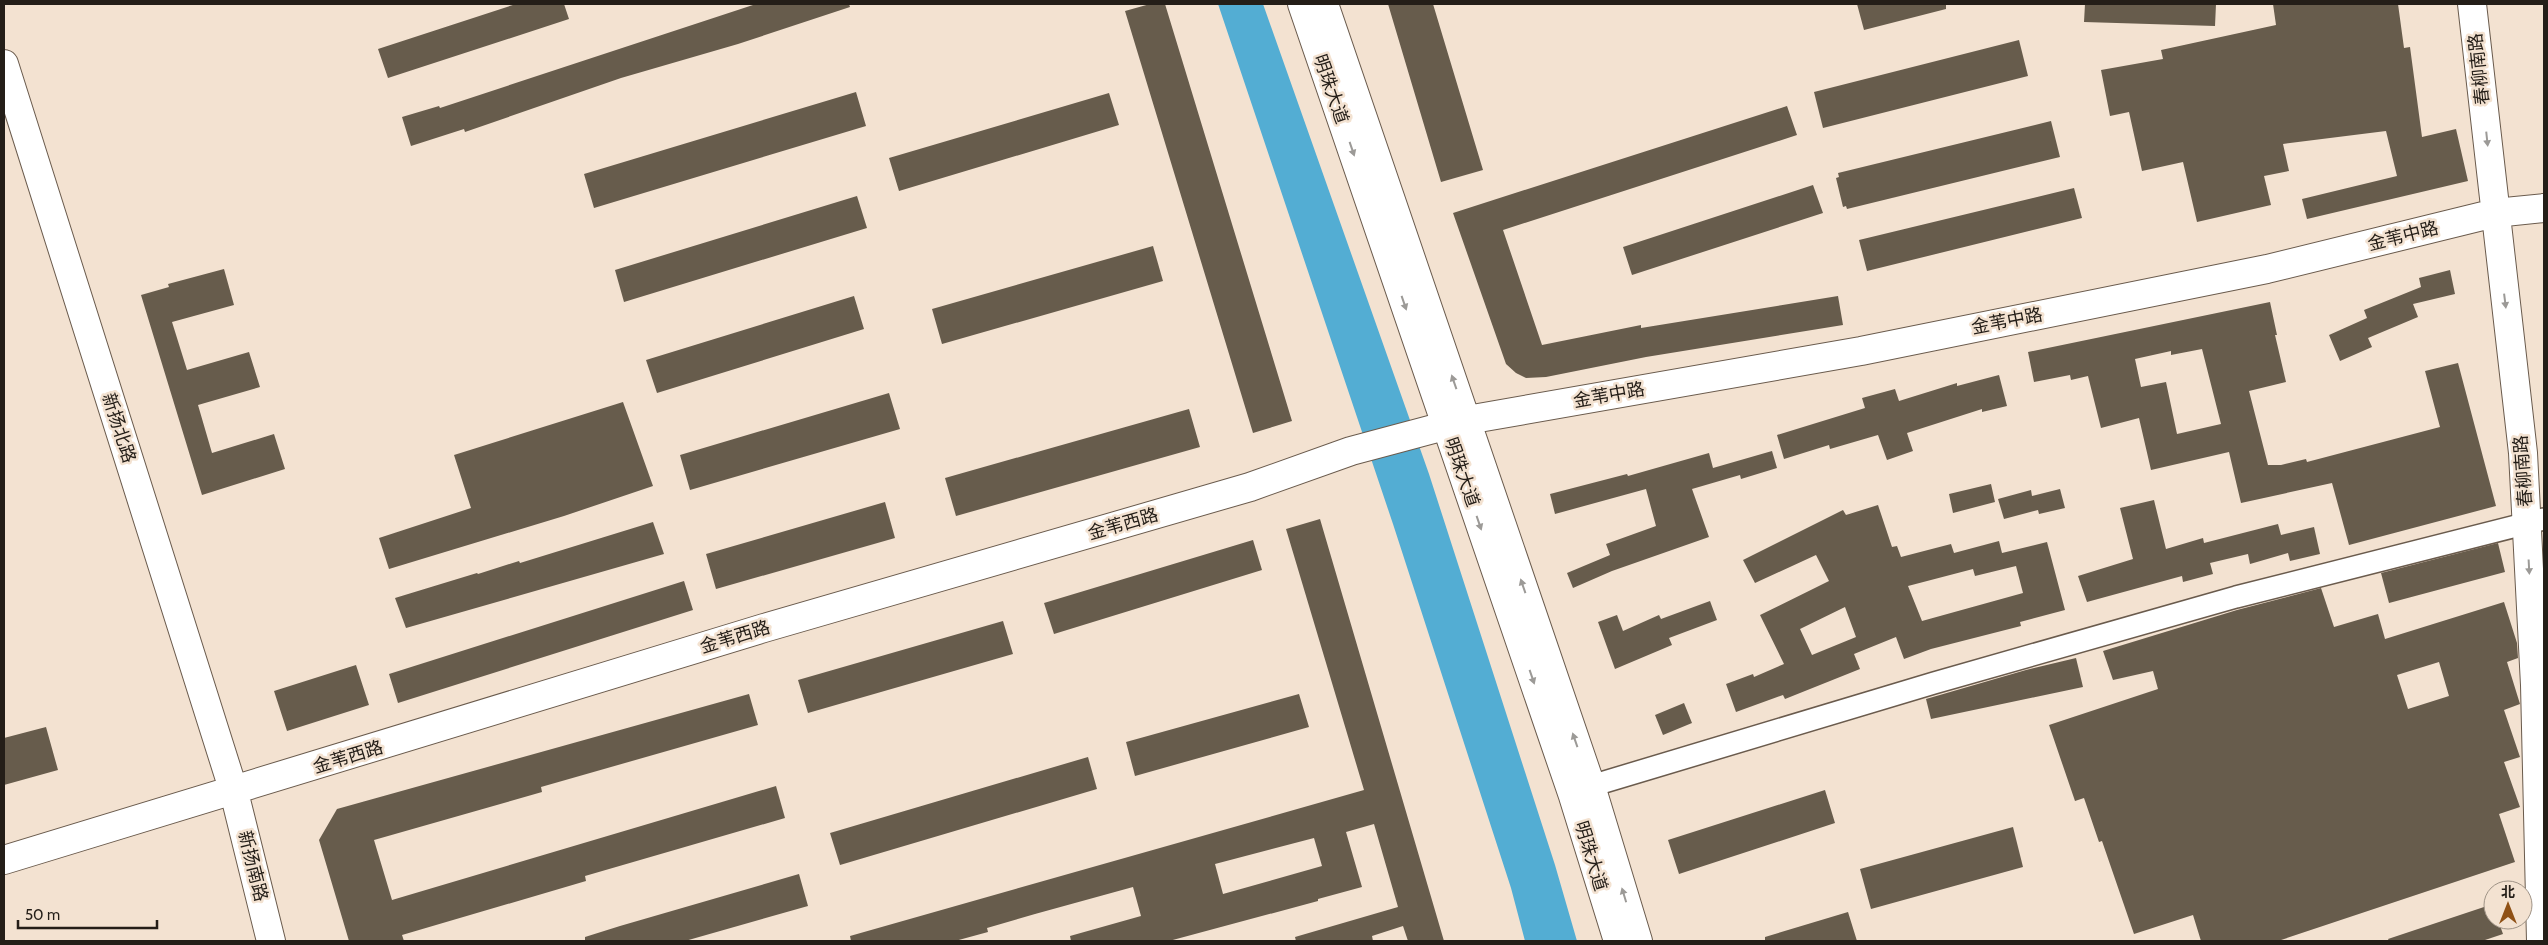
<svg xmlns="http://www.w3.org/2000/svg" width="2548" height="945" font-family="Cabin,'Noto Sans SC',sans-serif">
<rect width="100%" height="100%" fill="#f3e2d1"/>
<path fill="#53add3" d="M 1218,4 L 1263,4 L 1429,474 L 1555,865 L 1577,941 L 1525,941 L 1511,888 L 1393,524 Z"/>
<path fill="#675c4c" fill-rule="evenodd" d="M 516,4 L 564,4 L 569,19 L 388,78 L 378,49 Z
M 756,4 L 849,4 L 850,7 L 738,44 L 621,78 L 465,132 L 464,129 L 411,146 L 402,117 L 439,106 L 440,108 Z
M 1150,4 L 1165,4 L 1292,421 L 1253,433 L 1125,11 Z
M 1388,4 L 1433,4 L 1483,170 L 1441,182 Z
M 1857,4 L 1946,4 L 1946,9 L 1864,30 Z
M 2085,4 L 2216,4 L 2215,26 L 2084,22 Z
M 2273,4 L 2398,4 L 2404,48 L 2410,47 L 2422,137 L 2456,129 L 2468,181 L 2307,219 L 2302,199 L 2397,176 L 2386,131 L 2283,144 L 2289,171 L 2264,176 L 2271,205 L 2197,222 L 2183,162 L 2142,171 L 2129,112 L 2110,116 L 2101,70 L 2163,59 L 2161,50 L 2276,25 Z
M 2019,40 L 2028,76 L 1823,128 L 1814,92 Z
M 856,92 L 866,126 L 594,208 L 584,174 Z
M 1109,93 L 1119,125 L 899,191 L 889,158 Z
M 1787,106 L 1797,135 L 1503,230 L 1542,345 L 1641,325 L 1641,328 L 1838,296 L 1843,325 L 1646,357 L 1546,377 L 1526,378 L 1516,373 L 1506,364 L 1453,213 Z
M 2051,121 L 2060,157 L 1847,209 L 1846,206 L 1843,207 L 1836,178 L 1839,177 L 1838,173 Z
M 1813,185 L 1823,213 L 1632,275 L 1623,247 Z
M 2074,188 L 2082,218 L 1867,271 L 1859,240 Z
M 857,196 L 867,228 L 624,302 L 615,270 Z
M 1153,246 L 1163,281 L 942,344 L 932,309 Z
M 224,269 L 234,305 L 172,322 L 187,370 L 249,352 L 260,387 L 198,405 L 212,453 L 274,434 L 285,469 L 202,495 L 141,295 L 169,287 L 168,284 Z
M 2450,270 L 2455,294 L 2413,304 L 2418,317 L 2368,338 L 2372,347 L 2340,361 L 2329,335 L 2367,318 L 2364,310 L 2421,287 L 2419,278 Z
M 854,296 L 864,329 L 657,393 L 646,360 Z
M 2270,302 L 2277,335 L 2275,335 L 2286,382 L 2249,391 L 2268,465 L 2281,465 L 2306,459 L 2307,462 L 2440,427 L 2425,371 L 2458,363 L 2496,506 L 2349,545 L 2332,483 L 2241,503 L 2229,452 L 2151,470 L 2139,418 L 2101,428 L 2088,376 L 2071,380 L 2070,375 L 2034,382 L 2028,352 ZM 2202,349 L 2221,424 L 2177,434 L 2166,382 L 2141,387 L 2135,359 L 2171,351 L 2171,355 Z
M 1999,375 L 2007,406 L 1982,412 L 1982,409 L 1907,433 L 1913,451 L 1887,460 L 1878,435 L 1830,449 L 1829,445 L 1784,459 L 1777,435 L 1865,408 L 1862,398 L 1895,389 L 1899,401 L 1957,383 L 1957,386 Z
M 889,393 L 900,429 L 690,490 L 680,455 Z
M 623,402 L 653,486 L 564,516 L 389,569 L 379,538 L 471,508 L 454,455 Z
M 1189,409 L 1200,447 L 956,516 L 945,478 Z
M 1772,451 L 1777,468 L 1741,479 L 1740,475 L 1692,489 L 1709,537 L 1612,571 L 1573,588 L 1567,573 L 1610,555 L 1606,544 L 1656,526 L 1646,489 L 1555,514 L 1550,494 L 1627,474 L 1628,476 L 1709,453 L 1713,468 Z
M 1991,484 L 1995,502 L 1953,513 L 1949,494 Z
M 2060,489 L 2065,508 L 2039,514 L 2038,510 L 2004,519 L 1998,499 L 2031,490 L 2032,496 Z
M 2154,500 L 2166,549 L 2203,538 L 2204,543 L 2278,524 L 2281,535 L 2314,527 L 2320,554 L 2290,561 L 2288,553 L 2250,564 L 2248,554 L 2210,563 L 2213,574 L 2183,582 L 2182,576 L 2087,602 L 2078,576 L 2133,559 L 2120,508 Z
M 885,502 L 895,538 L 716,589 L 706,554 Z
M 1878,505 L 1892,547 L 1897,546 L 1901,557 L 1951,544 L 1954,553 L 1999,541 L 2002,553 L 2047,542 L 2065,610 L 2020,622 L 2021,626 L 1931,649 L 1904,659 L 1896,637 L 1854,654 L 1860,669 L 1785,699 L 1783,695 L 1736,712 L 1726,684 L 1753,674 L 1754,677 L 1784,664 L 1760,615 L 1829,581 L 1816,555 L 1755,583 L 1743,560 L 1843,510 L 1846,515 ZM 2016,566 L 2023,593 L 1922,621 L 1908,586 L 1973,569 L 1975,576 ZM 1845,607 L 1856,637 L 1812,655 L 1800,629 Z
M 1320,519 L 1444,941 L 1408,941 L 1403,926 L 1372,936 L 1373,941 L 1296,941 L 1295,937 L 1398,907 L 1374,824 L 1346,832 L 1362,887 L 1318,899 L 1318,901 L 1169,941 L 1071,941 L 1070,936 L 1141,916 L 1133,887 L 1035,914 L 987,928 L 988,932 L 955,941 L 851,941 L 850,936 L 1364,790 L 1286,529 ZM 1314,838 L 1322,866 L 1223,894 L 1215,864 Z
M 653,522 L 664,554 L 406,628 L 395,598 L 477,573 L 478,574 L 519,561 L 520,563 Z
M 1253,540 L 1262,570 L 1054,634 L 1044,603 Z
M 2498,543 L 2505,572 L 2389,603 L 2381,573 Z
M 684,581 L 693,610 L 398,703 L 389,674 Z
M 2321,588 L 2334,627 L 2378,614 L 2385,639 L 2504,602 L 2517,643 L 2518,658 L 2507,662 L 2520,704 L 2504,710 L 2520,757 L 2504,762 L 2520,807 L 2499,814 L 2515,862 L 2278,941 L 2201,941 L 2193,915 L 2134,934 L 2102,841 L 2099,842 L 2084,798 L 2075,801 L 2049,725 L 2158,689 L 2153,671 L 2113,680 L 2103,651 L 2237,610 ZM 2439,662 L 2449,696 L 2408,709 L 2397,675 Z
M 1710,601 L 1717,620 L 1669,638 L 1672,645 L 1615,669 L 1598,622 L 1617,615 L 1623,631 L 1659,615 L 1661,619 Z
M 1003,621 L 1013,654 L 808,713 L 798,680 Z
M 2076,658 L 2083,687 L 1931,719 L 1926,699 L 2026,670 Z
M 356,665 L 369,705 L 287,731 L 274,691 Z
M 749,694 L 758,725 L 541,787 L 542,792 L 374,840 L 392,900 L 776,786 L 785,818 L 585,876 L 586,881 L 402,935 L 404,941 L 349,941 L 319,840 L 337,809 Z
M 1299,694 L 1309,727 L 1135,776 L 1126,742 Z
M 1684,703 L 1692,723 L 1663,735 L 1655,715 Z
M 46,727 L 58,770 L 4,785 L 4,738 Z
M 1088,757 L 1097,789 L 840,865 L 830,833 Z
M 1825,790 L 1835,823 L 1679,874 L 1668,840 Z
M 2013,827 L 2023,867 L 1871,909 L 1860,869 Z
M 799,874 L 808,906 L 685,941 L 585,941 L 585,937 L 620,926 Z
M 2493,904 L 2493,920 L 2498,920 L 2503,934 L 2482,941 L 2389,941 L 2388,939 Z
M 1848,912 L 1857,941 L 1765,941 L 1765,937 Z"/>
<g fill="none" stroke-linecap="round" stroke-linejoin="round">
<g stroke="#6a5b4d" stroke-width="24">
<path id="street" d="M 1591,786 L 1934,683 L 2236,597 L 2544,519"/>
</g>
<g stroke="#6a5b4d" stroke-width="30">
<path id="secondary" d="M 1302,4 L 1573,796 L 1618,941
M 1324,4 L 1591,786 L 1638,941
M 2472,4 L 2523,453 L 2535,685 L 2541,941
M 4,64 L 234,792 L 271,941
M 4,860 L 764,628 L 1250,487 L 1351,451 L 1467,420 L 1861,351 L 2267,269 L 2495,213 L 2544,208"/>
</g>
<use href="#street" stroke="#fff" stroke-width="21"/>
<use href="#secondary" stroke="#fff" stroke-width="28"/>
</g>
<defs><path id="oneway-solid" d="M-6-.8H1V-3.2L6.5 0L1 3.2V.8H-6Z" transform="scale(1.25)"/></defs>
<g fill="#9c9a97">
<use href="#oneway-solid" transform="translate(2487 139) rotate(84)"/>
<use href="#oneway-solid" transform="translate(1352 149) rotate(71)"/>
<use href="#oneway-solid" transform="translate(2505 301) rotate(83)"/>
<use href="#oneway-solid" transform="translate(1404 303) rotate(71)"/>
<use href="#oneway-solid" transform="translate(1454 382) rotate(-109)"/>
<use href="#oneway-solid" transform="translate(1479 523) rotate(71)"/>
<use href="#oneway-solid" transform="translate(2529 567) rotate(87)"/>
<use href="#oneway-solid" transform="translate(1523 586) rotate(-109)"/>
<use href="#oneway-solid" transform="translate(1532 677) rotate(71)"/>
<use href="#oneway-solid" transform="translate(1575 740) rotate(-109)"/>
<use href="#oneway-solid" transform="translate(1624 895) rotate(-107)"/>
</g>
<g text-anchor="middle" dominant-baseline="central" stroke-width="5" stroke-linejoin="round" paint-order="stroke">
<g font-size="18" fill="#241e18" stroke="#f3e2d1">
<text transform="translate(2479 69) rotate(-96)">春柳南路</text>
<text transform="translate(1331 89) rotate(71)">明珠大道</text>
<text transform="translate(2403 236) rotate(-14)">金苇中路</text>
<text transform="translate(2007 321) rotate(-11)">金苇中路</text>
<text transform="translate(1609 395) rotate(-10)">金苇中路</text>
<text transform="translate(119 428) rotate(72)">新扬北路</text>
<text transform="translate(2523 471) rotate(-94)">春柳南路</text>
<text transform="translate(1462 472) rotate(71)">明珠大道</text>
<text transform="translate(1123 524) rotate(-16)">金苇西路</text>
<text transform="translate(735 637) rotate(-17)">金苇西路</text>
<text transform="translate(348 757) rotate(-17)">金苇西路</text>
<text transform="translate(1591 856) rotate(73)">明珠大道</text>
<text transform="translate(253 866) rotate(76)">新扬南路</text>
</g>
</g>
<rect width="2548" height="945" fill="none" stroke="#241e18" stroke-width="10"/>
<g transform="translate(2508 905)"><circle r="24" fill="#f3e2d1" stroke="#a09487"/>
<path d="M0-4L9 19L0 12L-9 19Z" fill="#8f5116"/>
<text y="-8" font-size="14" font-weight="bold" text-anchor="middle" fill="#241e18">北</text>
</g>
<path d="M18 920v8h139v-8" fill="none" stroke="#241e18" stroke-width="2.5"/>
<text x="25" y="920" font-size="15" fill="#241e18" stroke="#f3e2d1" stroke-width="4" paint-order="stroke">50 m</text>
</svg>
